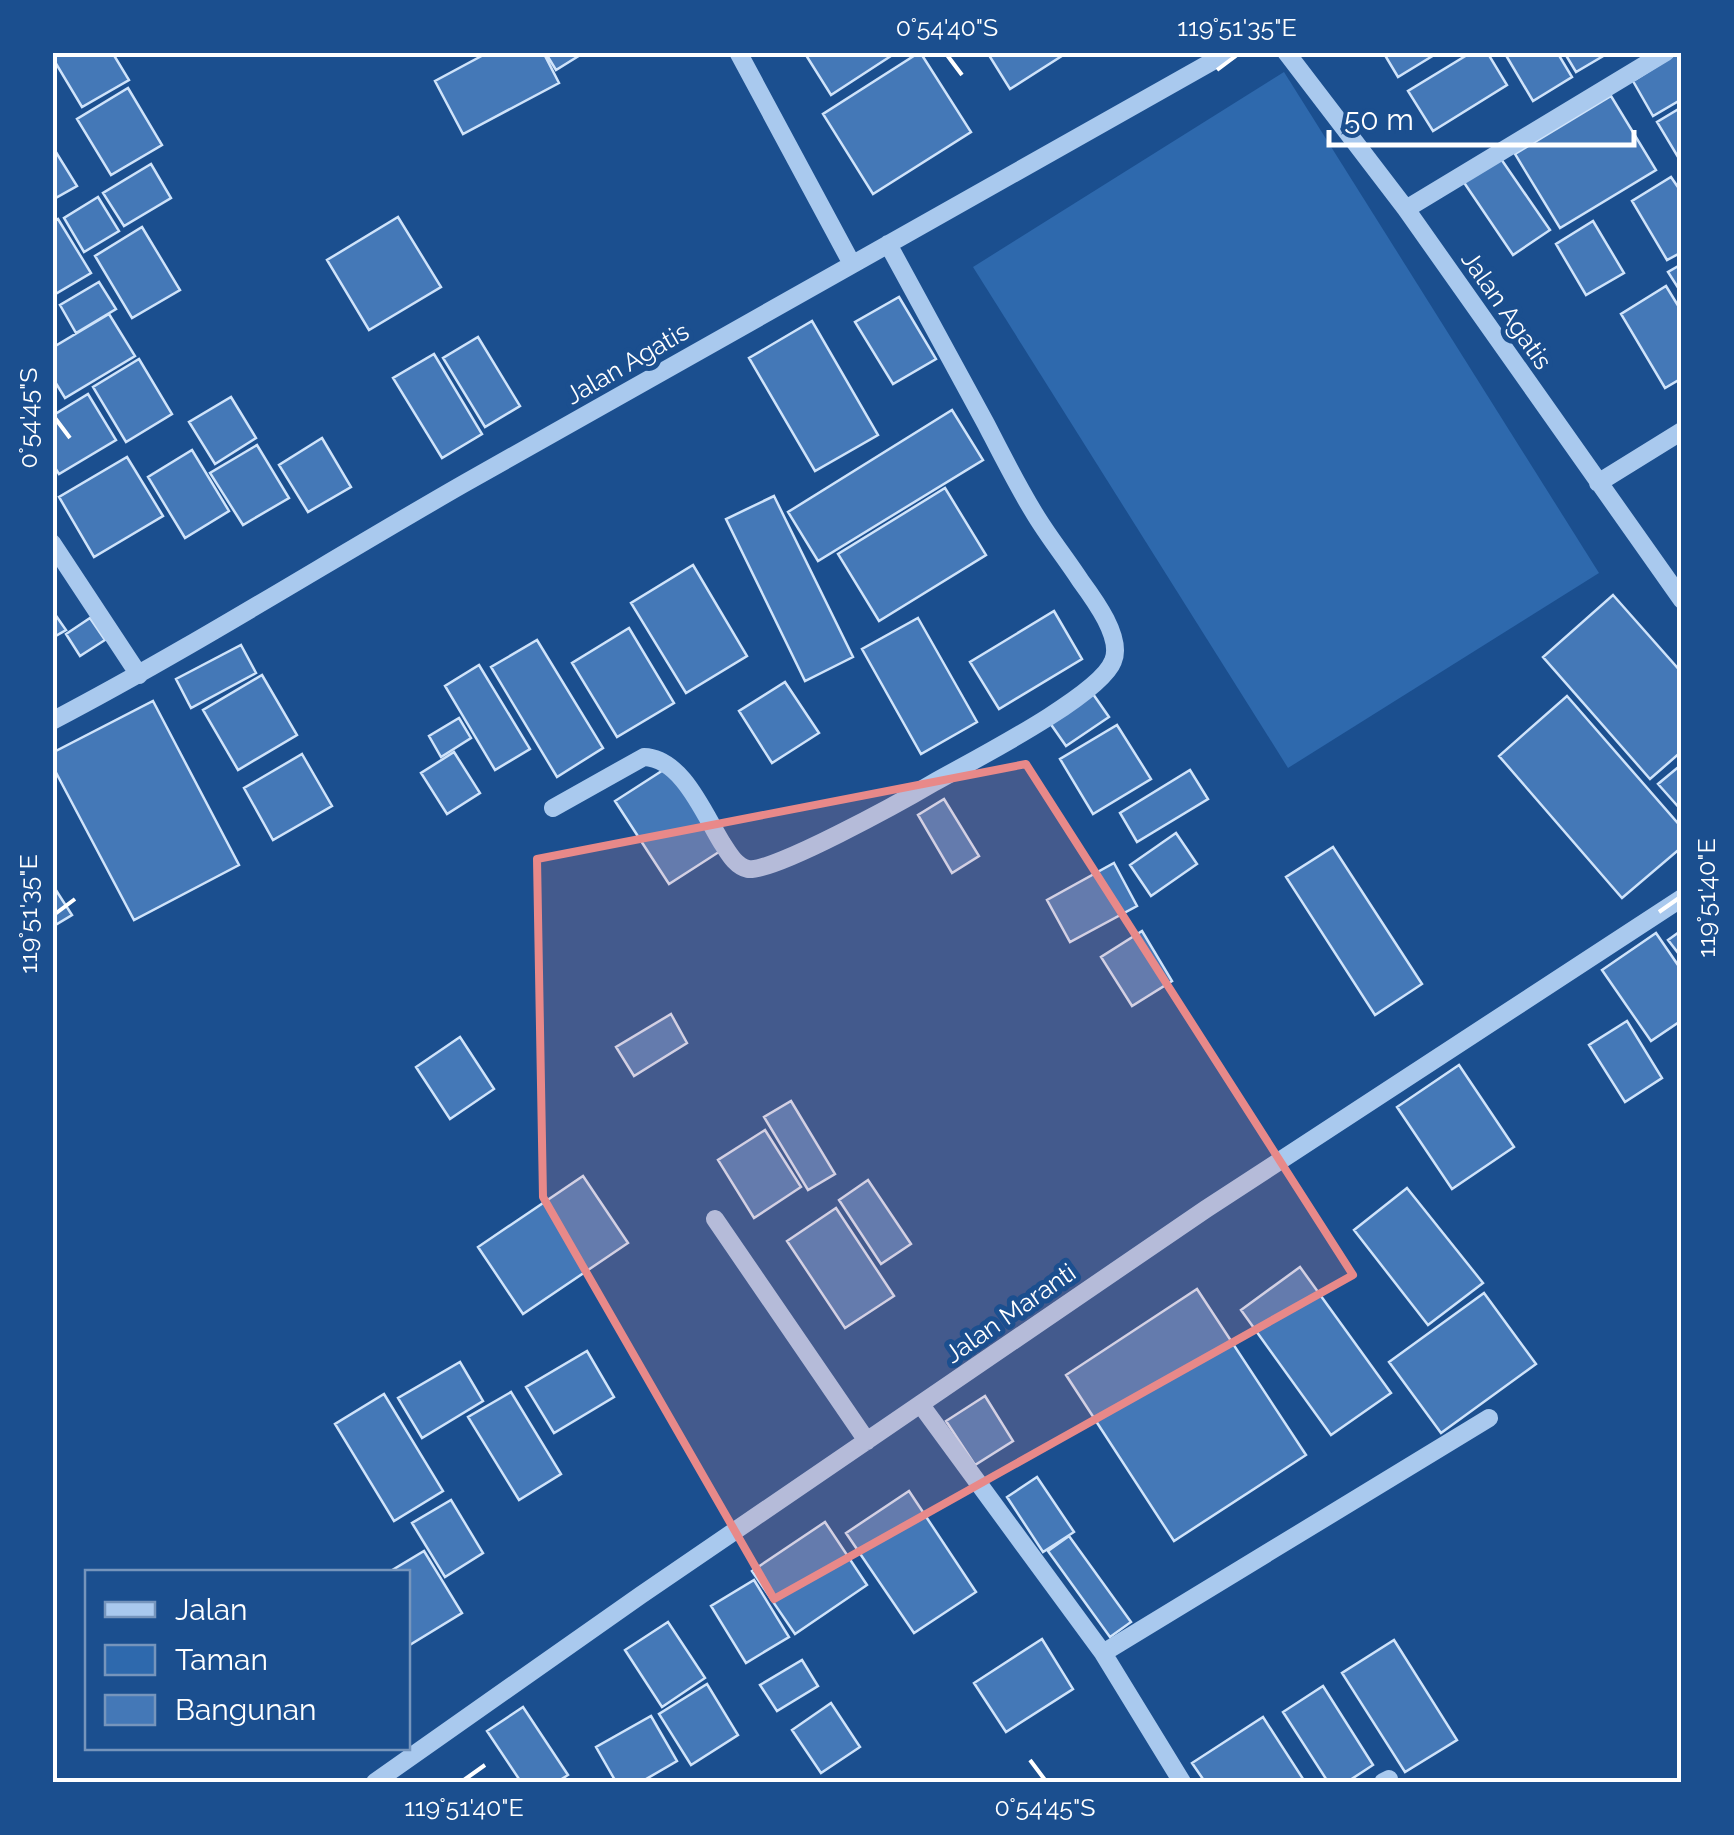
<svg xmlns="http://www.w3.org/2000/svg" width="1734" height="1835" font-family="Raleway,sans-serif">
<rect width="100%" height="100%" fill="#1b4f8f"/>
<path fill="#2e69ad" d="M 1284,72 L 1599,573 L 1288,768 L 973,267 Z"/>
<path fill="#4478b7" stroke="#cfe3fa" stroke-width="2.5" d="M 52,52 L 112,52 L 129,80 L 82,107 L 52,57 Z
M 489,52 L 543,52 L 559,83 L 463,134 L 435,81 Z
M 545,52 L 585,52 L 556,70 Z
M 804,52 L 897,52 L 831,95 Z
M 920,52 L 971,132 L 873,194 L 823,114 Z
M 987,52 L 1068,52 L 1010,89 Z
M 1383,52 L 1439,52 L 1398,77 Z
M 1472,52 L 1487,52 L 1507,85 L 1433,131 L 1408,91 Z
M 1504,52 L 1557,52 L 1572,77 L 1533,101 Z
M 1564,52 L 1610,52 L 1576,72 Z
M 1679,52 L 1682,52 L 1682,99 L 1653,116 L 1633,81 Z
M 128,88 L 162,145 L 111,175 L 77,119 Z
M 1611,96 L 1656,170 L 1560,228 L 1515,154 Z
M 1682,107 L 1682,162 L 1681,162 L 1657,122 Z
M 54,149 L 77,186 L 52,200 L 52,150 Z
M 1499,156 L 1550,230 L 1513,255 L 1463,181 Z
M 151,164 L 171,198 L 124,226 L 103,193 Z
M 1671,177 L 1682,193 L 1682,252 L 1667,260 L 1632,201 Z
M 98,197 L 119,231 L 84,252 L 64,218 Z
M 398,217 L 441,287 L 369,330 L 327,260 Z
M 58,219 L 91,273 L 52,296 L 52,222 Z
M 1593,221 L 1624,273 L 1586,295 L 1556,244 Z
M 142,227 L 180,290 L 132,318 L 95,256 Z
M 1682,264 L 1682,294 L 1668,272 Z
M 99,282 L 116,309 L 76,333 L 60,305 Z
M 1666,286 L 1682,312 L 1682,378 L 1665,388 L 1621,314 Z
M 899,297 L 936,359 L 893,384 L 855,322 Z
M 109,314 L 135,356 L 65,398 L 52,377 L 52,348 Z
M 812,321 L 878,435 L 815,471 L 749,358 Z
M 478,337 L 520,406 L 485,427 L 443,358 Z
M 434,354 L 482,434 L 442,458 L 393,378 Z
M 139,359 L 172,414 L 126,442 L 93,387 Z
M 88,394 L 116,440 L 59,474 L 52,463 L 52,416 Z
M 231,397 L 256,438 L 215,464 L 189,422 Z
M 952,410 L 983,460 L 818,561 L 788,512 Z
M 322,438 L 351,487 L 308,512 L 279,465 Z
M 257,445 L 289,498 L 243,525 L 210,473 Z
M 192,450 L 229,511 L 185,538 L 148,477 Z
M 127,457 L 163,516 L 94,557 L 59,497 Z
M 945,488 L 986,555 L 879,621 L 838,554 Z
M 774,496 L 853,657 L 805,681 L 726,519 Z
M 693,565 L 747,656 L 686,693 L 631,603 Z
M 1613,595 L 1682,673 L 1682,751 L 1650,779 L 1543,657 Z
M 52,610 L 66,630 L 52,638 Z
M 1054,611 L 1082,659 L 999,709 L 970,662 Z
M 90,618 L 105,640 L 80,656 L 66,634 Z
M 918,618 L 977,722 L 921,754 L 862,649 Z
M 629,628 L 674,703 L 617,737 L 572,663 Z
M 537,640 L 603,748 L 557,777 L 491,667 Z
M 241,645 L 256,673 L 191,708 L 176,679 Z
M 479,665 L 530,749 L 495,770 L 445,686 Z
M 262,675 L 297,735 L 238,770 L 203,710 Z
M 785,682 L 819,733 L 772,763 L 739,711 Z
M 1093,694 L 1109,717 L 1066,746 L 1050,723 Z
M 1567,696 L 1682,828 L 1682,847 L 1622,898 L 1499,756 Z
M 153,701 L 239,865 L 134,920 L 52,765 L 52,753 Z
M 459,718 L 471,738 L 441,757 L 429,736 Z
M 1117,725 L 1151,779 L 1093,814 L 1060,759 Z
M 454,752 L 480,793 L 447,814 L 421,773 Z
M 302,754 L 332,806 L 273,840 L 244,788 Z
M 1682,764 L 1682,811 L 1658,784 Z
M 668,767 L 722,850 L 669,884 L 615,801 Z
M 1190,770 L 1208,799 L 1137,842 L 1120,813 Z
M 944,799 L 979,856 L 952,873 L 918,815 Z
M 1176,833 L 1197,864 L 1151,896 L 1130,865 Z
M 1333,847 L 1422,984 L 1375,1015 L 1286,877 Z
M 1114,863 L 1137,906 L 1070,942 L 1047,900 Z
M 52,884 L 72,915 L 52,927 Z
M 1682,930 L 1682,958 L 1668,940 Z
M 1142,931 L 1172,981 L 1132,1006 L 1101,957 Z
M 1656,933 L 1682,971 L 1682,1020 L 1651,1041 L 1602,970 Z
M 671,1014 L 687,1043 L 634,1076 L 616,1047 Z
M 1627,1021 L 1662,1078 L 1625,1102 L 1589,1045 Z
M 460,1037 L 494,1089 L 450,1119 L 416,1067 Z
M 1459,1065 L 1514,1147 L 1452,1189 L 1397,1107 Z
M 791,1101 L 835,1174 L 808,1190 L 764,1117 Z
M 765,1130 L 801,1187 L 754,1218 L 718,1160 Z
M 583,1176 L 628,1243 L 523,1314 L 478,1247 Z
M 868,1180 L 911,1244 L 881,1264 L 839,1200 Z
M 1407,1188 L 1483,1283 L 1428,1325 L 1354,1230 Z
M 836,1208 L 894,1296 L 845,1328 L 787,1241 Z
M 1300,1267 L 1391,1393 L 1331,1435 L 1241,1310 Z
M 1197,1289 L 1306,1455 L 1174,1541 L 1066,1375 Z
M 1484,1293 L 1536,1364 L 1441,1433 L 1389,1362 Z
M 587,1351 L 614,1397 L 554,1433 L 526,1387 Z
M 460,1362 L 483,1401 L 422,1438 L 398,1398 Z
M 511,1392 L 561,1474 L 519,1500 L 468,1417 Z
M 384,1394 L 443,1491 L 394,1521 L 335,1424 Z
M 985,1396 L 1013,1441 L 975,1465 L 946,1421 Z
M 1037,1477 L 1074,1532 L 1043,1552 L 1007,1497 Z
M 909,1491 L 976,1592 L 914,1633 L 846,1533 Z
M 451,1500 L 483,1553 L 445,1577 L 412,1523 Z
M 825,1522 L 867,1585 L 795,1634 L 752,1571 Z
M 1069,1536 L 1131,1622 L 1110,1637 L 1048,1551 Z
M 424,1551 L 462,1613 L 408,1646 L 408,1572 L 389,1572 Z
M 754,1580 L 789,1637 L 746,1663 L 711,1606 Z
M 668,1622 L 705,1678 L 662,1707 L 625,1650 Z
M 1042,1639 L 1073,1689 L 1006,1732 L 974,1683 Z
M 1394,1640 L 1457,1740 L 1405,1772 L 1342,1673 Z
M 802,1660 L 818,1686 L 777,1711 L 760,1685 Z
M 707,1684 L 738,1735 L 691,1765 L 659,1714 Z
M 1323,1686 L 1373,1765 L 1347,1782 L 1328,1782 L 1283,1712 Z
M 831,1703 L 860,1747 L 821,1773 L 792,1730 Z
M 523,1707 L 568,1775 L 557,1782 L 521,1782 L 487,1731 Z
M 651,1716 L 677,1761 L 641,1782 L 616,1782 L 596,1747 Z
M 1263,1717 L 1305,1782 L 1205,1782 L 1192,1763 Z"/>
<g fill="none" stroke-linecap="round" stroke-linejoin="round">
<path stroke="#a9c9ee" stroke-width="18" d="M 738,52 L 852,264
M 1286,52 L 1406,209 L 1682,600
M 1406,209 L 1666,52
M 1598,483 L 1682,431
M 52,543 L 139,675
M 52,721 C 193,647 327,562 465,483 C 719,339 974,196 1229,52
M 553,808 L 644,757 C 682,758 704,814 722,843 C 728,852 735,866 748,869 C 771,874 906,799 933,783 C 970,762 1100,696 1113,661 C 1123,638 1094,599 1080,580 C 1065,557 1047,535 1033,511 C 1016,483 1001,453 986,424 C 953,364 921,304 888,244
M 715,1219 L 867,1441
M 921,1405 L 1103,1653 L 1182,1782
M 1103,1653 L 1489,1418
M 375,1782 L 641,1595 L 1206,1209 L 1682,898
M 1383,1782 L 1389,1779"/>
</g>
<path fill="#e88989" fill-opacity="0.2" stroke="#e88989" stroke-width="8" stroke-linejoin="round" d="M 1026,764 L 1353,1275 L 774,1599 L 543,1197 L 537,859 Z"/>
<path fill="none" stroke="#fff" stroke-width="4" d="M 947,55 L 962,75M 1217,70 L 1237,55M 55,418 L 70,438M 1659,912 L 1679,898M 55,914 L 75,899M 1030,1760 L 1045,1780M 464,1780 L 485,1765"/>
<g text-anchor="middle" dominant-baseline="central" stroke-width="10" stroke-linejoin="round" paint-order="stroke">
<g font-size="25" fill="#fff" stroke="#1b4f8f">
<text transform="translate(1507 310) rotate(55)">Jalan Agatis</text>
<text transform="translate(627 363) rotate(-30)">Jalan Agatis</text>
<text transform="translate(1010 1313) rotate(-35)">Jalan Maranti</text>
</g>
</g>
<rect width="1734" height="1835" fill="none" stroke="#1b4f8f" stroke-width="110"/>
<rect x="85" y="1570" width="325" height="180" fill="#1b4f8f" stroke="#7695bc" stroke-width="2.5"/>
<rect x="105" y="1602" width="50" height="15" fill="#a9c9ee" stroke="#7695bc" stroke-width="2.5"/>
<text x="175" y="1620" font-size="30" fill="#ffffff">Jalan</text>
<rect x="105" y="1645" width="50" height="30" fill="#2e69ad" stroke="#7695bc" stroke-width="2.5"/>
<text x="175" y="1670" font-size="30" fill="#ffffff">Taman</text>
<rect x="105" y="1695" width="50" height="30" fill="#4478b7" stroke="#7695bc" stroke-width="2.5"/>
<text x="175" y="1720" font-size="30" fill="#ffffff">Bangunan</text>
<path d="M1329 130v15h305v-15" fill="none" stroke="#ffffff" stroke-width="5"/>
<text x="1344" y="130" font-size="30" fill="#ffffff" stroke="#1b4f8f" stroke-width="8" paint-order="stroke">50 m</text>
<rect x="55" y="55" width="1624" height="1725" fill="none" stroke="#fff" stroke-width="4"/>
<g font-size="25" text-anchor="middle" fill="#fff">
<text x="947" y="36">0°54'40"S</text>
<text x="1237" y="36">119°51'35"E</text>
<text transform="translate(28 418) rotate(-90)" y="9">0°54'45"S</text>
<text transform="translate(1706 898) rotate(-90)" y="9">119°51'40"E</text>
<text transform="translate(28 914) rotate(-90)" y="9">119°51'35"E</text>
<text x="464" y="1816">119°51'40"E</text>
<text x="1045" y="1816">0°54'45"S</text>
</g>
</svg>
